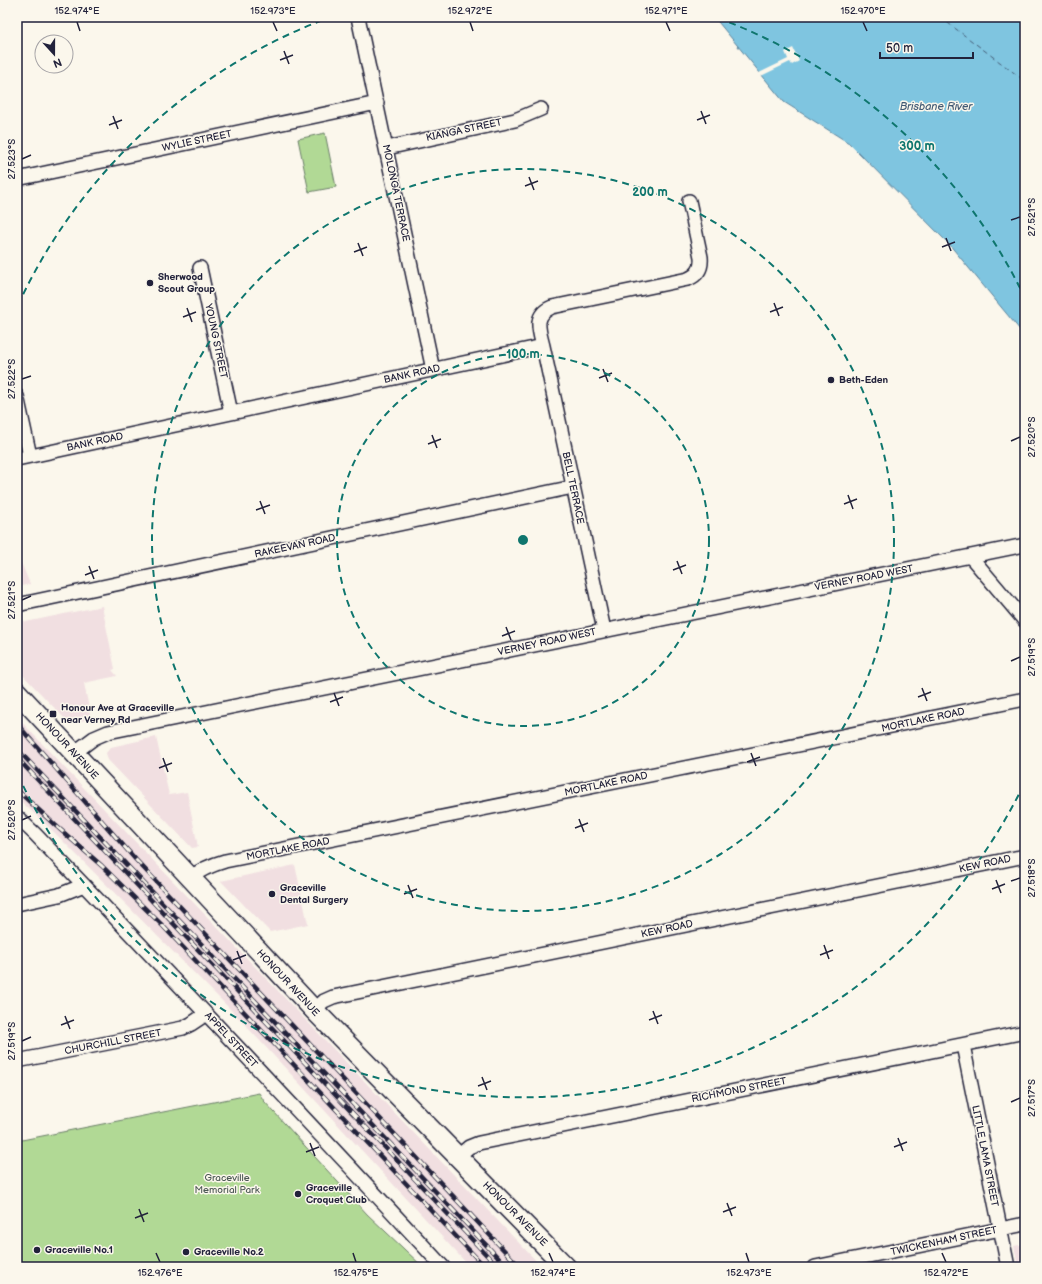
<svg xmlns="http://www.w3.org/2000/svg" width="1042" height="1284" font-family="'Balsamiq Sans',sans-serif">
<rect width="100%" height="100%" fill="#fbf7ec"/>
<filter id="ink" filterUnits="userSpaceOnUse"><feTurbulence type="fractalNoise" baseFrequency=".025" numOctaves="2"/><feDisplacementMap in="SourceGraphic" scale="8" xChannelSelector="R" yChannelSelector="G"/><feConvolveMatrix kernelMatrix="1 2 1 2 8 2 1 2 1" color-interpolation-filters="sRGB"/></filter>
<g filter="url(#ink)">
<path fill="#f1dfe1" d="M 17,553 L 30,584 L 17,587 Z
M 102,606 L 115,669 L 112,670 L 117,676 L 84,683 L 91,719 L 69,723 L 17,669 L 17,617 L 19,617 L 26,622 Z
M 17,717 L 61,764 L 542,1267 L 470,1267 L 235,1014 L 52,830 L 17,798 Z
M 156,737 L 169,795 L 187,792 L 198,847 L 192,848 L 108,760 L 106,753 L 111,747 Z
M 295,865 L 308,924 L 270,932 L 221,881 Z
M 1025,1244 L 1025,1267 L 1018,1267 L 1014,1246 Z"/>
<path fill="#b1d995" stroke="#6a7e68" d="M 325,133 L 336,187 L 309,192 L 298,139 Z
M 259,1093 L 264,1101 L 367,1214 L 423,1267 L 17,1267 L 17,1141 Z"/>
<path fill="#7fc5e0" stroke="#5a849e" d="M 714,17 L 1025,17 L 1025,336 L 949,244 L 849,143 L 784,102 Z"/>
<path fill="#fbf7ec" d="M 793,48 L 799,61 L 792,65 L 790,62 L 761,76 L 759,75 L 759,73 L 788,59 L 785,52 Z"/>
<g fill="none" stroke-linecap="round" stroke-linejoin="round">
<path stroke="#435b75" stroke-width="1" stroke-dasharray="5 4" stroke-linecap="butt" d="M 940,17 L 1025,81"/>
<g stroke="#22223b" stroke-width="16">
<path id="minor" d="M 358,17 L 433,370
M 387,148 L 515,120 L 541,109
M 17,179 L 377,103
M 200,268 L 231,413
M 17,396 L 30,456
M 17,459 L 543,346
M 970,556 L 1025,621
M 17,605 L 573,487
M 604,630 L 543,346 C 539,330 533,315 552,307 L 688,279 C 698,275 702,268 701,257 L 689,201
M 74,753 L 94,738 L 108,732 L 1025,545
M 17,817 L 35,834 C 172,977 308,1121 443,1267
M 190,878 C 201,869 211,865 225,861 L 1025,699
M 17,904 L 59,895 L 84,885
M 314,1010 L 324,1001 L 333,997 L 1025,856
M 963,1045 L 1008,1267
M 17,1061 L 183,1028 L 191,1024 L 206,1014
M 457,1157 L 469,1147 L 479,1143 L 1025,1032
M 815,1267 L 1025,1224"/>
</g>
<g stroke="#22223b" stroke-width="22">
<path id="secondary" d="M 17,692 L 314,1010 L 566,1267"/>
</g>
<use href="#minor" stroke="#fbf7ec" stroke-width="13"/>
<use href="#secondary" stroke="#fbf7ec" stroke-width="19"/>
<g stroke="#22223b" stroke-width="4.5">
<path id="rail" d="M 17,724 L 136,860 L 520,1267
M 17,749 L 507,1267
M 17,758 L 498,1267
M 17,790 L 55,825 L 102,866 L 161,924 L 485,1267"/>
</g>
<use href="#rail" stroke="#fbf7ec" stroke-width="3" stroke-dasharray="9" stroke-linecap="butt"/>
</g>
</g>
<path fill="none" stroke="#22223b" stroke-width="1.5" d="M 77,22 L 80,31M 273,22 L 277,31M 470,22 L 473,31M 666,22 L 670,31M 863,22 L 867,31M 284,51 L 289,64M 280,60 L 293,55M 701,111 L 706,124M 113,116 L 118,129M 697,120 L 710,115M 109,125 L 122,120M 22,159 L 31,155M 529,177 L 534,190M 525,186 L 538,181M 1011,220 L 1020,217M 946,238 L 951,251M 358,243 L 363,256M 942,247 L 955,242M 354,252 L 367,247M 774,303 L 779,316M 187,308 L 192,322M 770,312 L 783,307M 183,317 L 196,312M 603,369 L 608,382M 599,378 L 612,373M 22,379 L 31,376M 432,435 L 437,448M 1011,441 L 1020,437M 428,444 L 441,439M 848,495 L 853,509M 260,501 L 265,514M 844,504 L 857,499M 256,510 L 270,505M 677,561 L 682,574M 89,566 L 94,579M 673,570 L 686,565M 85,575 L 98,570M 22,600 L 31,596M 506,627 L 511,640M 502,636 L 515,631M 1011,661 L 1020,657M 922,688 L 927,701M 334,693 L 339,706M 918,697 L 931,692M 330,702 L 343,697M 751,753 L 756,766M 163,758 L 168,772M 747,762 L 760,757M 159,768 L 172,763M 579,819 L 584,832M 22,820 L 31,816M 575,828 L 588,823M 996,880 L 1001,893M 1011,881 L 1020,878M 408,885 L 413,898M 992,889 L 1005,884M 404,894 L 417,889M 824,945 L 829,959M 237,951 L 242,964M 820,955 L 833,950M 233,960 L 246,955M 653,1011 L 658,1024M 65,1016 L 70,1029M 649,1020 L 662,1015M 61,1025 L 74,1020M 22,1041 L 31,1037M 482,1077 L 487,1090M 478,1086 L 491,1081M 1011,1102 L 1020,1098M 898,1138 L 903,1151M 310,1143 L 315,1156M 894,1147 L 907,1142M 306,1152 L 319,1147M 727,1203 L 732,1216M 139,1209 L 144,1222M 723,1212 L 736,1207M 135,1218 L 148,1213M 156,1253 L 160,1262M 353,1253 L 356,1262M 549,1253 L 553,1262M 746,1253 L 749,1262M 942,1253 L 946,1262"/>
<g fill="none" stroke="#0f766e" stroke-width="2" stroke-dasharray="7 5">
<circle cx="523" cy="540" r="186"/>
<circle cx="523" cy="540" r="371"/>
<path d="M1024 784A557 557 0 0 1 18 775M18 305A557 557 0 0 1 328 18M718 18A557 557 0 0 1 1024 296"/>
</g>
<g fill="#22223b" stroke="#fbf7ec" stroke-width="1.5">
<circle cx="150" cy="283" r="4"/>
<circle cx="831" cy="380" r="4"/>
<rect x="49" y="710" width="8" height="8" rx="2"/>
<circle cx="272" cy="894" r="4"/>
<circle cx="298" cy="1194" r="4"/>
<circle cx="37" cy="1250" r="4"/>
<circle cx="186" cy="1252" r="4"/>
</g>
<g text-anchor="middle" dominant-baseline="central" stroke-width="3" stroke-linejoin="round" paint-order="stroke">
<g font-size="10" fill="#22223b" stroke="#fbf7ec">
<text transform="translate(464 130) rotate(-12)">KIANGA STREET</text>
<text transform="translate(197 141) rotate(-12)">WYLIE STREET</text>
<text transform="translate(396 193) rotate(78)">MOLONGA TERRACE</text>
<text transform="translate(216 341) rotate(78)">YOUNG STREET</text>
<text transform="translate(412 374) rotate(-12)">BANK ROAD</text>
<text transform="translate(95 442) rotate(-12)">BANK ROAD</text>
<text transform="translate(573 488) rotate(78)">BELL TERRACE</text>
<text transform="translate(295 546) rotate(-12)">RAKEEVAN ROAD</text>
<text transform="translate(864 578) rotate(-11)">VERNEY ROAD WEST</text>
<text transform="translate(547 642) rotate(-12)">VERNEY ROAD WEST</text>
<text transform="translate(923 720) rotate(-12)">MORTLAKE ROAD</text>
<text transform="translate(67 746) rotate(47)">HONOUR AVENUE</text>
<text transform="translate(606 784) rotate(-12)">MORTLAKE ROAD</text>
<text transform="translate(288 849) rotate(-11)">MORTLAKE ROAD</text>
<text transform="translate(985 864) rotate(-12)">KEW ROAD</text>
<text transform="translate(667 929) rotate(-12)">KEW ROAD</text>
<text transform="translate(288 983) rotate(47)">HONOUR AVENUE</text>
<text transform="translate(231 1040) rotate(47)">APPEL STREET</text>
<text transform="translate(113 1042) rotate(-11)">CHURCHILL STREET</text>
<text transform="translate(739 1090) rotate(-11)">RICHMOND STREET</text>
<text transform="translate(985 1156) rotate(79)">LITTLE LAMA STREET</text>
<text transform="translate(515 1214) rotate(45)">HONOUR AVENUE</text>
<text transform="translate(944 1241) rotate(-12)">TWICKENHAM STREET</text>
</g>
<g font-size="10" font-weight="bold" fill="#22223b" stroke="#fbf7ec" text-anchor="start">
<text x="158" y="277">Sherwood<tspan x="158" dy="12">Scout Group</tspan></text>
<text x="839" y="380">Beth-Eden</text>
<text x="61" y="708">Honour Ave at Graceville<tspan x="61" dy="12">near Verney Rd</tspan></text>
<text x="280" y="888">Graceville<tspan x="280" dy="12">Dental Surgery</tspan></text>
<text x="306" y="1188">Graceville<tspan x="306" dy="12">Croquet Club</tspan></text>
<text x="45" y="1250">Graceville No.1</text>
<text x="194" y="1252">Graceville No.2</text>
</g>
<g font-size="10" fill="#4d5956" stroke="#fbf7ec">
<text x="227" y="1178">Graceville<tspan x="227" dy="12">Memorial Park</tspan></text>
</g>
<g font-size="11" font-style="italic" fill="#435b75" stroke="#fbf7ec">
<text x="936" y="106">Brisbane River</text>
</g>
</g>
<circle cx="523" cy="540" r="6" fill="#0f766e" stroke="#fbf7ec" stroke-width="2"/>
<g font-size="12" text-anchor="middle" font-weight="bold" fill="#0f766e" stroke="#fbf7ec" stroke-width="3" stroke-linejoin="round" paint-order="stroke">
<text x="917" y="150">300 m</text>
<text x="650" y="196">200 m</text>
<text x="523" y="358">100 m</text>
</g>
<rect width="1042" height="1284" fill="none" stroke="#fbf7ec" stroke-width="44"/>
<g transform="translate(54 54) rotate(159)"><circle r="19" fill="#fbf7ec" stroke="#a4a2a5"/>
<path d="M0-3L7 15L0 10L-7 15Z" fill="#22223b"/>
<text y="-6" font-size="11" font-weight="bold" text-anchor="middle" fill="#22223b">N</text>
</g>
<path d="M880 52v6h93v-6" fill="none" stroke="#22223b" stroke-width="2"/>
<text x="886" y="52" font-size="12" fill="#22223b" stroke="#fbf7ec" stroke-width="3" paint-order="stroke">50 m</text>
<rect x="22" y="22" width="998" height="1240" fill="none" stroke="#22223b" stroke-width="1.5"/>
<g font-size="10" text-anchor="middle" fill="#22223b">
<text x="77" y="14">152.974°E</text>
<text x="273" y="14">152.973°E</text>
<text x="470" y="14">152.972°E</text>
<text x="666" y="14">152.971°E</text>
<text x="863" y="14">152.970°E</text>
<text transform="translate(11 159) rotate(-90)" y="4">27.523°S</text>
<text transform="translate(1031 217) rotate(-90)" y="4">27.521°S</text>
<text transform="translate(11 379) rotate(-90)" y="4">27.522°S</text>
<text transform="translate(1031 437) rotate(-90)" y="4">27.520°S</text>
<text transform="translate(11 600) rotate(-90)" y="4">27.521°S</text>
<text transform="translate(1031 657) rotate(-90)" y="4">27.519°S</text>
<text transform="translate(11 820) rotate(-90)" y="4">27.520°S</text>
<text transform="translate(1031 878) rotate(-90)" y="4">27.518°S</text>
<text transform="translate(11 1041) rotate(-90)" y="4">27.519°S</text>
<text transform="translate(1031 1098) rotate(-90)" y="4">27.517°S</text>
<text x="160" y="1276">152.976°E</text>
<text x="356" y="1276">152.975°E</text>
<text x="553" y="1276">152.974°E</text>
<text x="749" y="1276">152.973°E</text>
<text x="946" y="1276">152.972°E</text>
</g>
</svg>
